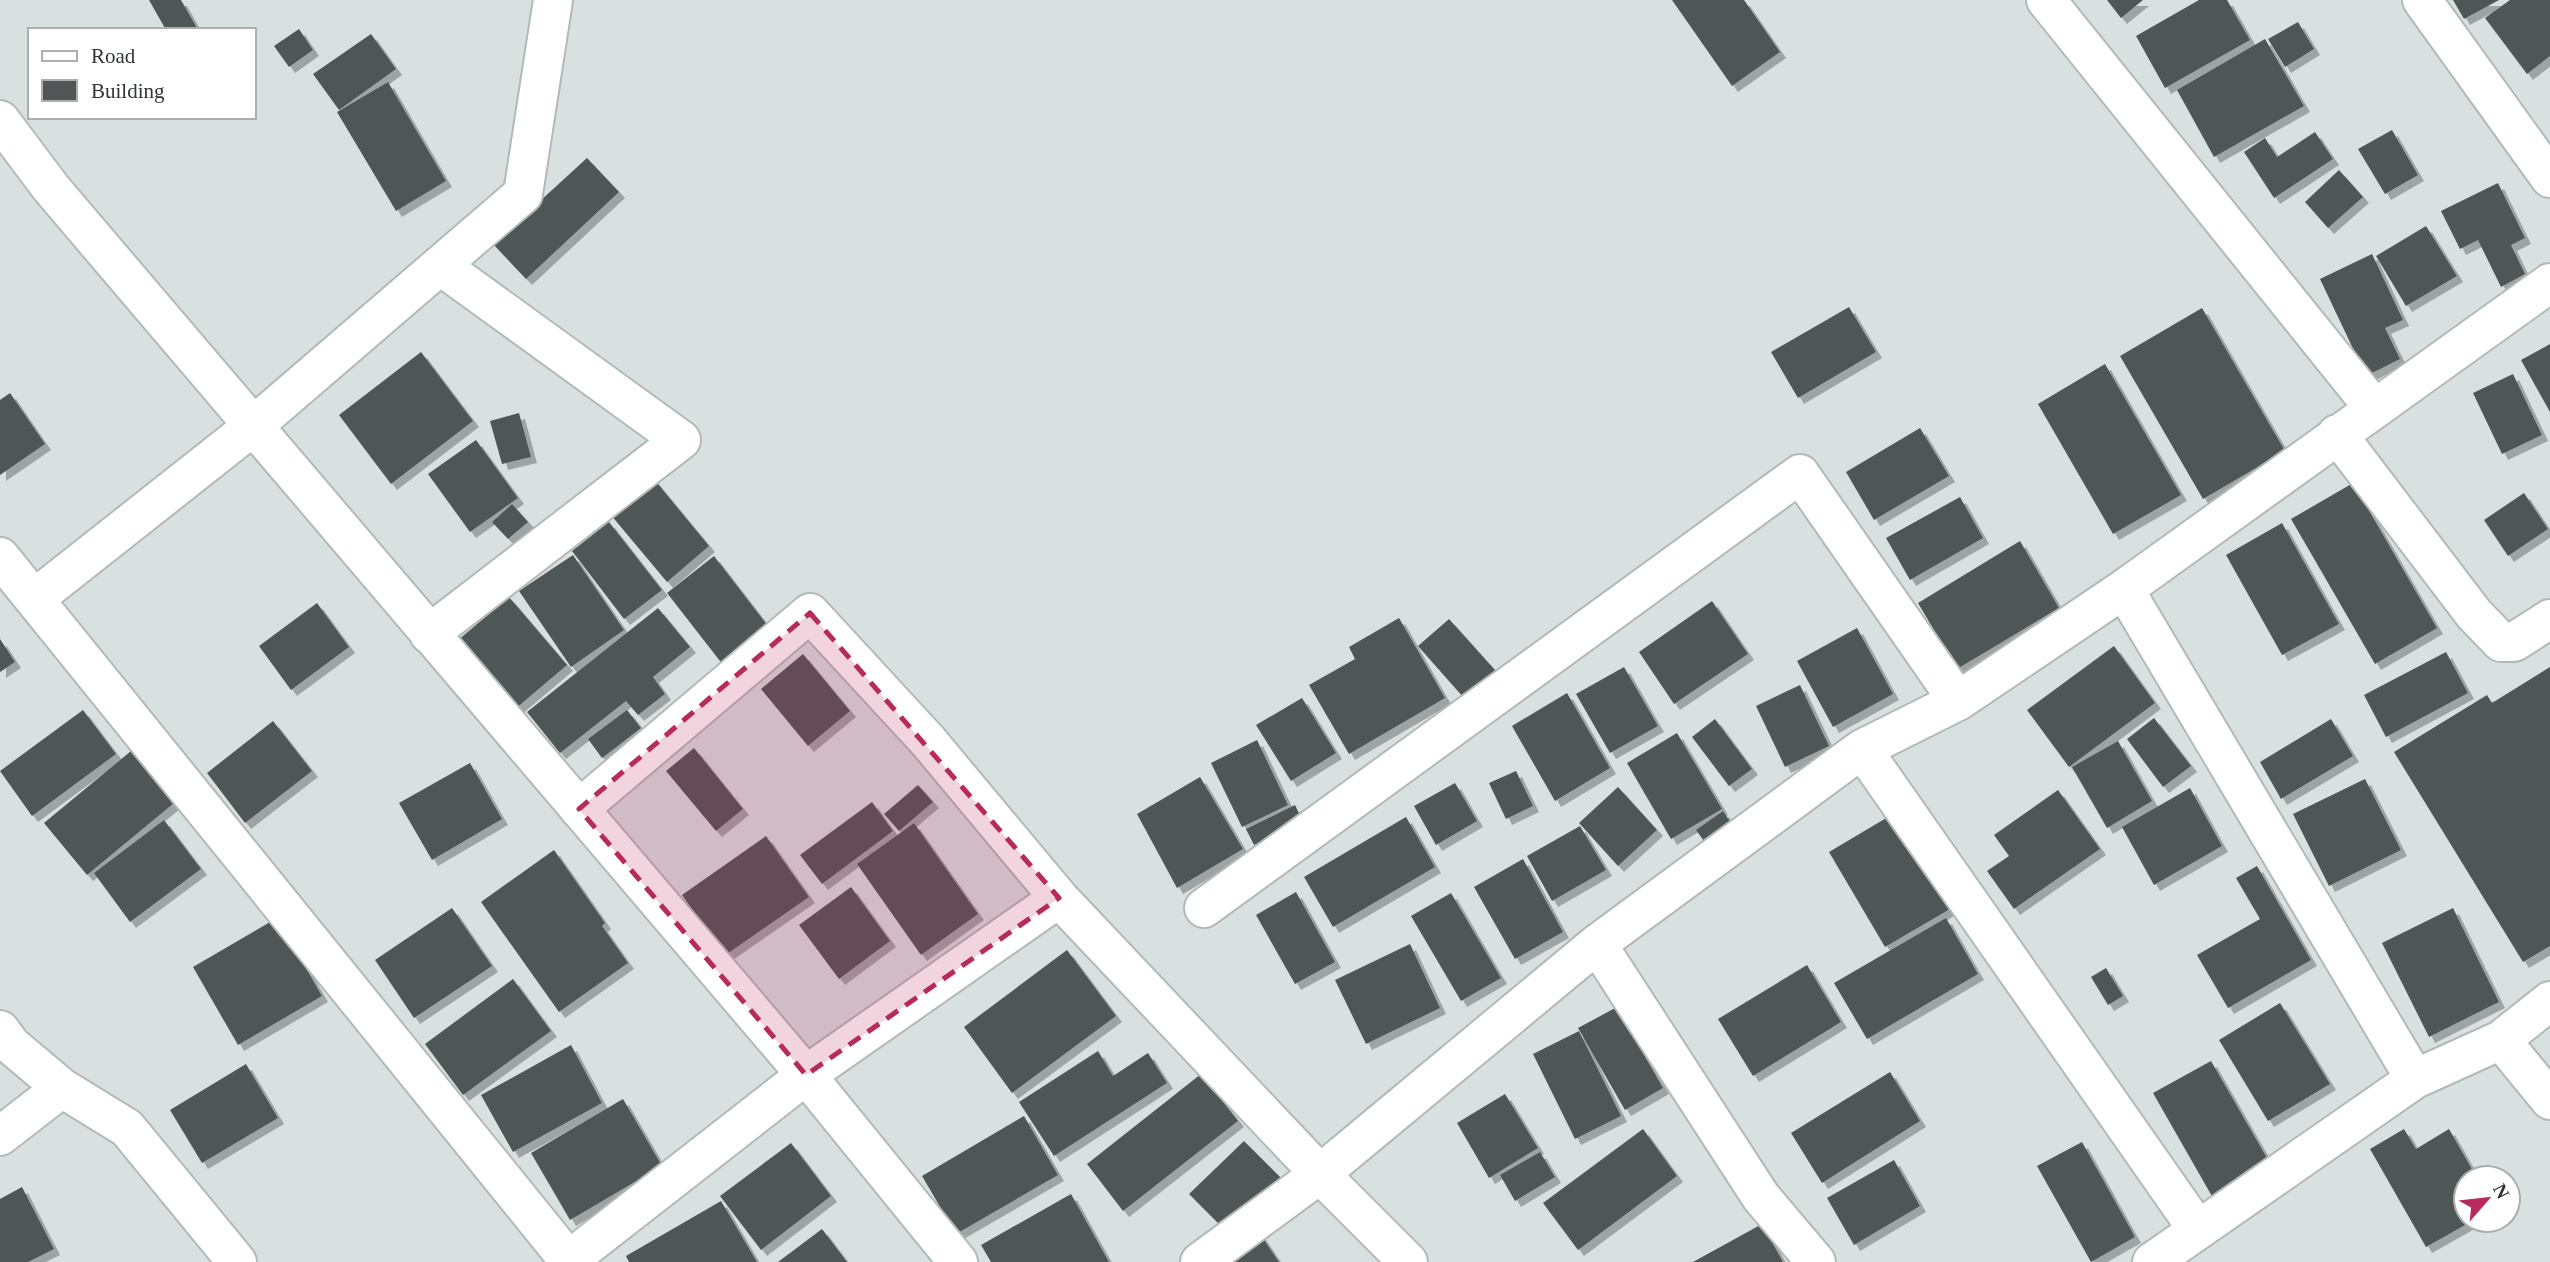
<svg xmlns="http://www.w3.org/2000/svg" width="2550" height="1262" font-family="Georgia,serif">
<defs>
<filter id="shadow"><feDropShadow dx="6" dy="6" stdDeviation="0" flood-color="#0004"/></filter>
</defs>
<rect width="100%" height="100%" fill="#d8e0e0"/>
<path fill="#505656" filter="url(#shadow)" d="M 149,0 L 181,0 L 197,28 L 166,30 Z
M 1672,0 L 1744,0 L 1780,52 L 1732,86 Z
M 2107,0 L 2143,0 L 2121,18 Z
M 2199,0 L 2227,0 L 2250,40 L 2165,88 L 2136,36 Z
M 2453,0 L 2499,0 L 2464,19 Z
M 2510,0 L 2550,0 L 2550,56 L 2527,74 L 2485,18 Z
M 2298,22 L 2314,49 L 2285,67 L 2268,39 Z
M 299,29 L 313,50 L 289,67 L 274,46 Z
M 371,34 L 396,69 L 339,110 L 313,74 Z
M 2265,39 L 2304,106 L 2214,157 L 2177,90 Z
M 388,82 L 446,181 L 396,211 L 337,112 Z
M 2392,130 L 2418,175 L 2385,194 L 2358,149 Z
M 2315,132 L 2333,159 L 2274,198 L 2244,152 L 2265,138 L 2277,157 Z
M 587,158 L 619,192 L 526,279 L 493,244 Z
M 2339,170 L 2363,197 L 2328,228 L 2305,202 Z
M 2498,183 L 2525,238 L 2511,245 L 2525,274 L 2501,287 L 2478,240 L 2460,249 L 2441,211 Z
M 2426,226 L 2457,276 L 2406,306 L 2376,256 Z
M 2372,254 L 2403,320 L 2385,328 L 2400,359 L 2366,376 L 2320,279 Z
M 1849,307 L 1876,352 L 1798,398 L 1771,352 Z
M 2202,308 L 2285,451 L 2203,499 L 2120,356 Z
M 2550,344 L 2550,412 L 2521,360 Z
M 421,352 L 473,421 L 391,484 L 339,415 Z
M 2105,364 L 2181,495 L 2113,534 L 2038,404 Z
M 2513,374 L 2542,435 L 2502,454 L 2473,393 Z
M 10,393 L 45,444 L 0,475 L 0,400 Z
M 519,413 L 531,457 L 502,464 L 490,421 Z
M 1920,428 L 1949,476 L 1874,520 L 1846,472 Z
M 476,440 L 518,498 L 470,532 L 428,474 Z
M 648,472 L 709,546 L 667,582 L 605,508 Z
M 2353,483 L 2437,628 L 2375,664 L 2291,519 Z
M 2524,493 L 2548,529 L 2508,556 L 2484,520 Z
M 1960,497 L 1983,538 L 1910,580 L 1886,538 Z
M 512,504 L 528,522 L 508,539 L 492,522 Z
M 609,522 L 662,590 L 624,619 L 572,551 Z
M 2282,523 L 2339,624 L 2282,655 L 2226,555 Z
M 2020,541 L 2059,608 L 1957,669 L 1918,603 Z
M 573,555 L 624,630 L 571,667 L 519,591 Z
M 714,556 L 774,634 L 727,670 L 667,593 Z
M 509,597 L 567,665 L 515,709 L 457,641 Z
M 1712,601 L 1748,654 L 1674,704 L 1639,652 Z
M 317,603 L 349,647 L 291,690 L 259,646 Z
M 658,608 L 690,647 L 653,677 L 665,694 L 638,715 L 626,701 L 560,753 L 527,712 Z
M 1399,618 L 1445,698 L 1349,754 L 1309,685 L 1355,659 L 1349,647 Z
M 1449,619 L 1502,678 L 1471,706 L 1418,646 Z
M 1857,628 L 1893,694 L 1833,727 L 1797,661 Z
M 0,639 L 15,662 L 0,672 Z
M 2114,646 L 2155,703 L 2069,767 L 2027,710 Z
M 2446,652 L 2468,693 L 2386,737 L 2364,695 Z
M 803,654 L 850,711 L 808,746 L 761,689 Z
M 1624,667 L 1658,726 L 1610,753 L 1576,694 Z
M 2550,667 L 2550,946 L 2523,962 L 2394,752 L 2487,695 L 2492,703 Z
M 1800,685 L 1829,746 L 1785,767 L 1756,706 Z
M 1567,693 L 1610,768 L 1555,801 L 1512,726 Z
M 1302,698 L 1336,753 L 1291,781 L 1256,725 Z
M 83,710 L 116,754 L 32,816 L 0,771 Z
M 627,710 L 641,728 L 602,758 L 588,739 Z
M 2154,718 L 2191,766 L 2163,787 L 2127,739 Z
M 1715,719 L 1752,769 L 1729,786 L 1692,737 Z
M 2331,719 L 2353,756 L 2281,799 L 2260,762 Z
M 273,721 L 312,771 L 245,823 L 207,773 Z
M 1677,733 L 1722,809 L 1671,839 L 1627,763 Z
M 1257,740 L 1288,805 L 1242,827 L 1211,763 Z
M 2118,741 L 2152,801 L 2107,828 L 2072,767 Z
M 694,748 L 743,809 L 716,831 L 666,771 Z
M 131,751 L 174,803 L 87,875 L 44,823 Z
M 470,763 L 502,819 L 432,860 L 399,803 Z
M 1516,771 L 1533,806 L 1506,819 L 1489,783 Z
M 1200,777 L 1243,849 L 1177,888 L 1137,814 Z
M 2365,779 L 2401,850 L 2329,886 L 2293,814 Z
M 1455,783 L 1477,821 L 1436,845 L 1414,806 Z
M 918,785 L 933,802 L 899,831 L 884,814 Z
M 1618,787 L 1657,830 L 1618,866 L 1579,823 Z
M 2190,788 L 2222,846 L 2154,885 L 2122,827 Z
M 2058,790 L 2100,849 L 2014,909 L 1987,871 L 2009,856 L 1994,835 Z
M 872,802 L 893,831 L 822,884 L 800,855 Z
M 1295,805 L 1303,822 L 1254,845 L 1246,829 Z
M 1723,811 L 1735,829 L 1709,848 L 1696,830 Z
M 1893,814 L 1950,909 L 1885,947 L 1829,852 Z
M 1406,817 L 1435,867 L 1333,927 L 1304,877 Z
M 164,820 L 201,869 L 130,922 L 94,873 Z
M 914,823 L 978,914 L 921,955 L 857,864 Z
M 1580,826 L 1606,870 L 1552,901 L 1527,856 Z
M 766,836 L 809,897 L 724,956 L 682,895 Z
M 554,850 L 605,923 L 602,926 L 628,963 L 559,1012 L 481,902 Z
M 1523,859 L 1563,932 L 1515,959 L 1474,887 Z
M 2257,866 L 2311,960 L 2228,1008 L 2197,955 L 2260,919 L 2236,878 Z
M 851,887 L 890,941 L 839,979 L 799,925 Z
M 1296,892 L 1335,962 L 1295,984 L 1256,915 Z
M 1451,893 L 1501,978 L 1461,1001 L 1411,916 Z
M 452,908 L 492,966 L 414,1018 L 375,960 Z
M 2453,908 L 2499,1002 L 2429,1037 L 2382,943 Z
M 277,918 L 322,996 L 238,1045 L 193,967 Z
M 1946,918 L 1978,974 L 1867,1039 L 1834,983 Z
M 1410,944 L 1440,1008 L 1366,1044 L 1335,980 Z
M 1067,950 L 1116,1016 L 1012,1093 L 964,1027 Z
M 1807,965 L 1841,1022 L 1753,1076 L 1718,1019 Z
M 2106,968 L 2123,996 L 2108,1005 L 2091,977 Z
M 513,979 L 551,1031 L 463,1095 L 425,1044 Z
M 2280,1003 L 2330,1084 L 2268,1121 L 2219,1040 Z
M 1617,1007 L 1663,1088 L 1625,1110 L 1578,1028 Z
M 1579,1031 L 1621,1116 L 1575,1139 L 1533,1054 Z
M 571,1045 L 602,1103 L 513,1152 L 481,1095 Z
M 1098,1051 L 1113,1076 L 1148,1053 L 1167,1083 L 1054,1156 L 1019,1102 Z
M 2211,1061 L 2271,1165 L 2213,1198 L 2153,1093 Z
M 246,1064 L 278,1118 L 202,1163 L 170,1110 Z
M 1890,1072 L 1920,1121 L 1822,1183 L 1791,1133 Z
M 1201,1074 L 1238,1121 L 1123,1211 L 1087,1164 Z
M 1505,1094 L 1538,1148 L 1489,1178 L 1457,1123 Z
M 623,1099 L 662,1166 L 570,1220 L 531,1153 Z
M 1024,1116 L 1058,1175 L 956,1234 L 922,1176 Z
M 1643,1129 L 1677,1176 L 1578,1250 L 1543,1203 Z
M 2404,1129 L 2416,1149 L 2449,1129 L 2477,1178 L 2466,1178 L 2466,1220 L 2474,1220 L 2426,1247 L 2370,1149 Z
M 1244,1141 L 1287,1184 L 1232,1237 L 1189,1194 Z
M 2082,1142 L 2135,1237 L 2091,1262 L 2037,1166 Z
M 791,1143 L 831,1196 L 761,1250 L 720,1196 Z
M 1540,1152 L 1555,1177 L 1515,1201 L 1500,1175 Z
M 1894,1160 L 1920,1206 L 1854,1245 L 1827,1198 Z
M 22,1187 L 54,1249 L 28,1262 L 0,1262 L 0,1199 Z
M 1071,1194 L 1109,1262 L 991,1262 L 981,1245 Z
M 721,1201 L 757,1262 L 629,1262 L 626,1256 Z
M 1762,1224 L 1783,1262 L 1693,1262 Z
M 1256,1228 L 1279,1262 L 1205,1262 Z
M 822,1229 L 847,1262 L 778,1262 Z"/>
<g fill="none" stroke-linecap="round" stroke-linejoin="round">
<g stroke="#b2b9b9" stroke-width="42">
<path id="minor" d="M 2046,0 L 2374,408
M 2422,0 L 2550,178
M 0,120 L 51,188 L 806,1075 L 958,1262
M 2550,283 L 2124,589 L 2415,1079 L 2501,1040 L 2550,1100
M 2337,434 L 2474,614 L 2501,642 L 2514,642 L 2550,619
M 0,557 L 570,1262
M 34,599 L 252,427 L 523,194 L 553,0
M 429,634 L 681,440 L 441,266
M 1862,749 L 2198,1230
M 579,809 L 810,613 L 928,741 L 1059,898 L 1320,1174 L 1408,1262
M 1204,908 L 1800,474 L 1958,701
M 1597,944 L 1761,1197 L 1816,1262
M 0,1030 L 11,1045 L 62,1088 L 127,1128 L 237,1262
M 2501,1040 L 2550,1001
M 0,1136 L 62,1088
M 569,1260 L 806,1075 L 1059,898
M 1200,1262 L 1320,1174 L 1597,944 L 1862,749 L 1958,701 L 2124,589
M 2152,1262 L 2415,1079"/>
</g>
<use href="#minor" stroke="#fff" stroke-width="38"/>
</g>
<path fill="#b82a5b" fill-opacity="0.2" stroke="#b82a5b" stroke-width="5" stroke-dasharray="14 9" stroke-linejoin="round" d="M 810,613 L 1059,898 L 806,1075 L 579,809 Z"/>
<rect x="28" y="28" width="228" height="91" fill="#ffffff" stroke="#adaeae" stroke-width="2"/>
<rect x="42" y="51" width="35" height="10" fill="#ffffff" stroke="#adaeae" stroke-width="2"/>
<text x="91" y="63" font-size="21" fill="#313434">Road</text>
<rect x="42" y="80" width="35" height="21" fill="#505656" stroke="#adaeae" stroke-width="2"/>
<text x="91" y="98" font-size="21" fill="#313434">Building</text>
<g transform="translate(2487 1199) rotate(62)"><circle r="33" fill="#ffffff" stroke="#adaeae" stroke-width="2"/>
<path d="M0-5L12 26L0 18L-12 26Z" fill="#b82a5b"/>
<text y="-10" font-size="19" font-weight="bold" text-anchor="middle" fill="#313434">N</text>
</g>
</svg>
